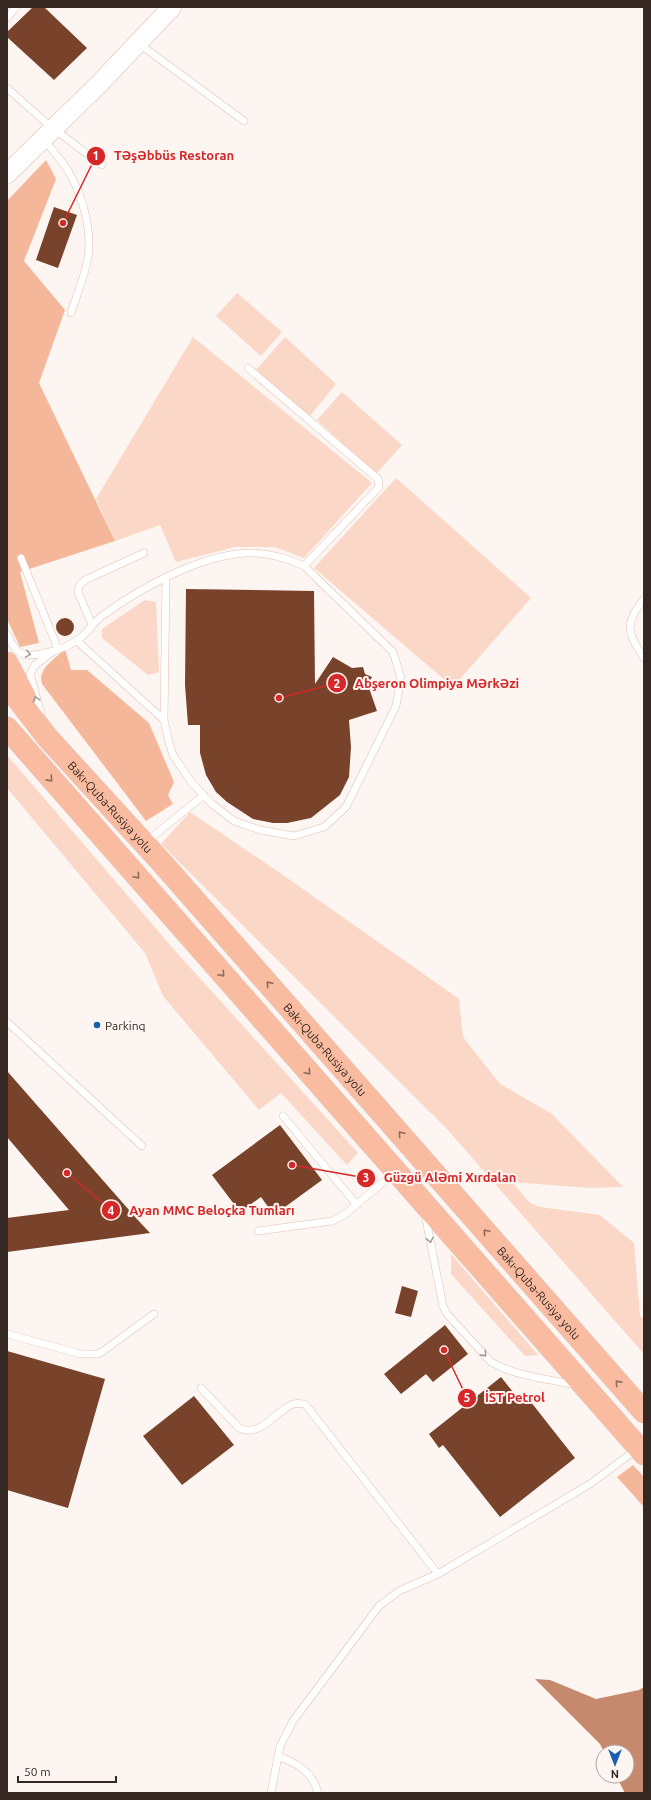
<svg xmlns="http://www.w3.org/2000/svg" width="651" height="1800" font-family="Ubuntu,sans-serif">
<rect width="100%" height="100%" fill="#fdf5f2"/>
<path fill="#fbd7c7" d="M 237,293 L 282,332 L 261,356 L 216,316 Z
M 193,337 L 372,483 L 304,558 L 275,547 L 235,547 L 176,562 L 160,525 L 115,541 L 96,499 Z
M 285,337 L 336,384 L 309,417 L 256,370 Z
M 342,392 L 402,445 L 376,474 L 317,420 Z
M 396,478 L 531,598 L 453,687 L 314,568 Z
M 145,600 L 156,602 L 159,672 L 148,675 L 102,638 L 102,629 Z
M 7,755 L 177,953 L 358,1153 L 347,1165 L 281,1093 L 259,1110 L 163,996 L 145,953 L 7,788 Z
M 190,812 L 283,875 L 459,999 L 463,1037 L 500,1084 L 552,1114 L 623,1187 L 590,1188 L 512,1182 L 530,1203 L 540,1207 L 600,1215 L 634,1243 L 640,1316 L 644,1318 L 644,1354 L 447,1129 L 161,844 Z
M 451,1254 L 538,1355 L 525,1356 L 451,1274 Z"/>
<path fill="#f5b79a" d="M 46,160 L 56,179 L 24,261 L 65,310 L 39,383 L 115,541 L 20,572 L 39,643 L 20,647 L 7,619 L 7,201 Z
M 65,649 L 71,670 L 87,670 L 149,723 L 174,782 L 168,795 L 173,804 L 146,821 L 42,684 C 37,669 55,659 65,649 Z
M 633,1465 L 644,1477 L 644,1507 L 617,1477 Z"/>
<path fill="#c5896e" d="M 535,1679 L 550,1680 L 596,1699 L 639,1690 L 644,1687 L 644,1793 L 625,1793 L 616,1776 L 627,1776 L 627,1752 L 604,1752 L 600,1744 Z"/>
<path fill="#78432a" d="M 33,7 L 44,7 L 87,48 L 54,80 L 7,37 L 7,32 Z
M 54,207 L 77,215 L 58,268 L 36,260 Z
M 186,589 L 314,591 L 315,684 L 333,657 L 352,668 L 363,667 L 365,674 L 372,677 L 368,685 L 377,711 L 349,720 L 351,747 L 349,777 L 340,795 L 311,818 L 287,823 L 273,823 L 253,819 L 227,802 L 216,792 L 206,775 L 200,753 L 200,725 L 188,725 L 185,685 Z
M56 627a9 9 0 1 1 18 0a9 9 0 1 1-18 0Z
M 7,1071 L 136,1218 L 150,1233 L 7,1252 L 7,1218 L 69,1210 L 7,1137 Z
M 280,1125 L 322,1180 L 274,1215 L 261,1197 L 240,1212 L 212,1175 Z
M 402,1286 L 418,1291 L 411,1317 L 395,1313 Z
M 445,1325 L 468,1354 L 433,1382 L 426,1374 L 401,1394 L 384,1374 Z
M 7,1351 L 105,1379 L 68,1508 L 7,1490 Z
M 501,1377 L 517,1397 L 523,1392 L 575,1458 L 500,1517 L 443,1445 L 439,1448 L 429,1434 Z
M 194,1396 L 234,1445 L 182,1485 L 143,1436 Z"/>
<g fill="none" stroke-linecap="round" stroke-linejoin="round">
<g stroke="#e3bfb0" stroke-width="8">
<path id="lane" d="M 7,18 L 16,7
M 138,43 L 244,121
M 7,88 L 52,128
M 58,132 L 102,165
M 47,143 C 55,154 65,164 71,176 C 83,199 92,230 88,257 C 85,276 77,294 71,313
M 248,368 L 378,479 L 379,487 L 304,566
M 21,558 L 58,649
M 644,599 C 624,624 627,632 644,658
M 92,625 L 78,592 L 79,586 L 85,580 L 144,553
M 7,634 C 10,640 13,648 19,652 C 31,660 64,649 76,641 C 86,635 93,623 102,616 C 140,588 206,551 255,553 C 272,554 289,559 304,566 L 393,652 L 401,678 L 396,706 L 346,807 L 324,827 L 294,836 L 260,830 L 234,821 L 211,803 L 192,783 L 173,755 L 169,743 L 164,720 L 166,577
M 77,641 L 164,720
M 42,718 L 30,674 L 35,665 L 51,653
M 146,842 L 204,795
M 7,1022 L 142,1146
M 283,1116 L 357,1205
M 425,1214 L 443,1306 L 447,1314 L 491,1362 C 515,1376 548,1379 575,1385
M 258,1231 L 332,1221 L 344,1215 L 394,1173
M 7,1334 L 81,1354 L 99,1354 L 154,1314
M 201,1388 L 239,1428 C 261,1438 274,1412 293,1404 C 296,1403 302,1404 305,1404 L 438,1574
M 278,1756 C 298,1764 312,1771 318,1793
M 271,1793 L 280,1746 L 293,1721 L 379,1606 L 399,1591 L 438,1574 L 590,1484 L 637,1449"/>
</g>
<g stroke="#e3bfb0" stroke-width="20">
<path id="secondary" d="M 7,174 L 100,83 L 172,7"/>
</g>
<g stroke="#d7d4d3" stroke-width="23">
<g id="highway">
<path d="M 7,663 L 25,697"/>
<path id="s1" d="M 7,685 L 47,737 L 163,864 L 644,1412"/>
<path d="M 7,728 L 644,1454"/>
</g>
</g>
<use href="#lane" stroke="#fff" stroke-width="7"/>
<use href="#secondary" stroke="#fff" stroke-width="19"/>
<use href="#highway" stroke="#fabca1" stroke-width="22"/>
</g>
<defs><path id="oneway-chevron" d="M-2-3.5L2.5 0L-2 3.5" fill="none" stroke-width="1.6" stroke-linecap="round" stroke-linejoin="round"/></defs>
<g stroke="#a49e9c">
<use href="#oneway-chevron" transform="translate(28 654) rotate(9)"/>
<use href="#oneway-chevron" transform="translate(36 699) rotate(-107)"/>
<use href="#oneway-chevron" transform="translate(430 1240) rotate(79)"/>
<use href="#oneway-chevron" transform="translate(484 1354) rotate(48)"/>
</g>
<g stroke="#8e6b5b">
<use href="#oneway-chevron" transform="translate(50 779) rotate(48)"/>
<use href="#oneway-chevron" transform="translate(137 876) rotate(49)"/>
<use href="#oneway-chevron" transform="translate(222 974) rotate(49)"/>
<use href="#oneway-chevron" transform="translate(269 984) rotate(-131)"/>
<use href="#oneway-chevron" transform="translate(308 1072) rotate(49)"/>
<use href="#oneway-chevron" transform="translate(401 1134) rotate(-131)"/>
<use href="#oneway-chevron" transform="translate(486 1232) rotate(-131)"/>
<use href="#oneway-chevron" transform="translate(618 1383) rotate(-131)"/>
</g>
<circle fill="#1a5faf" stroke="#fdf5f2" stroke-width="1.5" cx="97" cy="1025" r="4"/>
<g text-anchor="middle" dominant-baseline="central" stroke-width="4" stroke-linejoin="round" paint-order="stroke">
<g font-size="12" fill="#352822" stroke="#fdf5f2">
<text stroke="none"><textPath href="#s1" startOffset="160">Bakı-Quba-Rusiya yolu</textPath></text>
<text stroke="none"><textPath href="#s1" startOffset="484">Bakı-Quba-Rusiya yolu</textPath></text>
<text stroke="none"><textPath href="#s1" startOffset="808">Bakı-Quba-Rusiya yolu</textPath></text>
</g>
<g font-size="12" fill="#352822" stroke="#fdf5f2" text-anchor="start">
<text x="105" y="1025">Parkinq</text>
</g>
</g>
<path fill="none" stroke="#d62828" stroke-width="1.5" d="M63 223L96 156M279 698L337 683M292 1165L366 1178M67 1173L111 1210M444 1350L467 1398"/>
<g fill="#d62828" stroke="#fdf5f2" stroke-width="1.5">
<circle cx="63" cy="223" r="4"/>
<circle cx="279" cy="698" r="4"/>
<circle cx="292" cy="1165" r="4"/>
<circle cx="67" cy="1173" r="4"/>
<circle cx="444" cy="1350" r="4"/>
<circle cx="96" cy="156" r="10"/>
<circle cx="337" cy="683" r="10"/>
<circle cx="366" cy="1178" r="10"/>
<circle cx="111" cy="1210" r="10"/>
<circle cx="467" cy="1398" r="10"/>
</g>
<g font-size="12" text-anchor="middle" font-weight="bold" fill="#fff">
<text x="96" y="160">1</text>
<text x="337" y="688">2</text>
<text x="366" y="1182">3</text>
<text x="111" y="1215">4</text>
<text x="467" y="1402">5</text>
</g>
<g font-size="13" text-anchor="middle" font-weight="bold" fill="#d62828" stroke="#fdf5f2" stroke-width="4" stroke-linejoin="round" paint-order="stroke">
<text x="174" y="160">Təşəbbüs Restoran</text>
<text x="437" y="688">Abşeron Olimpiya Mərkəzi</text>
<text x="450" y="1182">Güzgü Aləmi Xırdalan</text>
<text x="212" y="1215">Ayan MMC Beloçka Tumları</text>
<text x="515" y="1402">İST Petrol</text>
</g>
<rect width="651" height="1800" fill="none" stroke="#352822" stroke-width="16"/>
<g transform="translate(615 1764) rotate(180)"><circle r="19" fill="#fdf5f2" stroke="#ada39f"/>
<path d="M0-3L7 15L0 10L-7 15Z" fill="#1a5faf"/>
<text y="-6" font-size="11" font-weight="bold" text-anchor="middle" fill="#352822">N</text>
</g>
<path d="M18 1776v6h98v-6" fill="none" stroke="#352822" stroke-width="2"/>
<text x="24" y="1776" font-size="12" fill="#352822" stroke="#fdf5f2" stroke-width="3" paint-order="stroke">50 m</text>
</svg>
